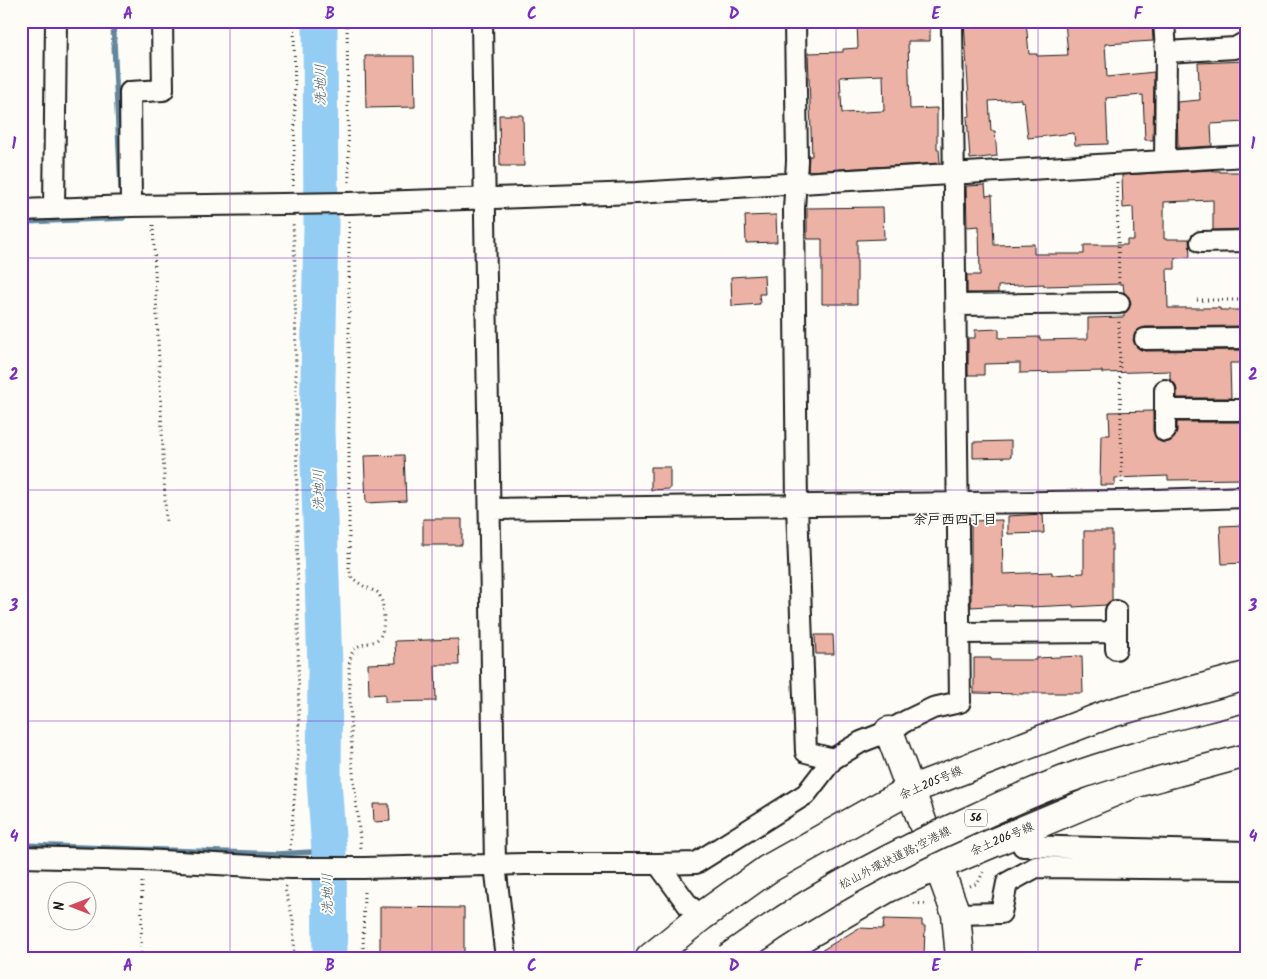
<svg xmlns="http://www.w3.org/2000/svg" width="1267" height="979" font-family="Kalam,'Klee One',sans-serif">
<rect width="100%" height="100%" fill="#fdfcf7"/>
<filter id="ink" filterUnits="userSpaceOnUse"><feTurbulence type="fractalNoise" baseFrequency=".02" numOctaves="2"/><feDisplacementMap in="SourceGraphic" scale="10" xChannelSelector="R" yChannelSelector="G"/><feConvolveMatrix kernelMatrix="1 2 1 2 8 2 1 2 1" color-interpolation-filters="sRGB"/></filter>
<g filter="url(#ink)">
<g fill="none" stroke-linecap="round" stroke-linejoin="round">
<path stroke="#63869d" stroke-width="5.5" d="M 113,21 L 121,188
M 21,222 L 123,218 L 123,215
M 21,845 L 278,854 L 329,851"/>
<path stroke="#93cdf3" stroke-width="35" d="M 320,21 L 321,225 L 317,431 L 325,667 L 324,780 L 329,851 L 330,958"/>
</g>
<path fill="#ecb2a5" stroke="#1c1c1c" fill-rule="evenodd" d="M 899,21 L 930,21 L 930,41 L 908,41 L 910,109 L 937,108 L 937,149 L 939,149 L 940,163 L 808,171 L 809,156 L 812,156 L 808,53 L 843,52 L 843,49 L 858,48 L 857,22 ZM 883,75 L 884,111 L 842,113 L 840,77 Z
M 964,21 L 1026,21 L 1029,54 L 1037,54 L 1037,56 L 1068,55 L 1065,21 L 1152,21 L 1153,41 L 1105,44 L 1107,77 L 1154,72 L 1153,140 L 1145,140 L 1143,95 L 1106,98 L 1108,144 L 1075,145 L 1074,133 L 1028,138 L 1024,101 L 1021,102 L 1021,99 L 989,101 L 991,131 L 995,131 L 997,156 L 970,159 L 967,117 L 970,116 Z
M 365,56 L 414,56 L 415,107 L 366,108 Z
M 1246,61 L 1246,122 L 1211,124 L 1212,146 L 1178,148 L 1177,102 L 1200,100 L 1198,63 Z
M 499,115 L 523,115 L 524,166 L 500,166 Z
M 1213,170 L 1213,171 L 1220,171 L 1220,172 L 1246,172 L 1246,229 L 1213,230 L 1213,200 L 1164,202 L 1164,239 L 1189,239 L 1190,257 L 1175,258 L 1175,269 L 1167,269 L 1168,308 L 1220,308 L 1220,310 L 1246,310 L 1246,326 L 1145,327 L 1139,329 L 1135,333 L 1133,340 L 1135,345 L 1139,349 L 1145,351 L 1243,350 L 1243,363 L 1230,363 L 1231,398 L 1177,398 L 1177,390 L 1175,384 L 1170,379 L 1170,371 L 1102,373 L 1102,371 L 1020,373 L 1020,363 L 984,364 L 984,375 L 968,375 L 968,338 L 975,338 L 975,330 L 999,329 L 999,338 L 1040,337 L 1040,340 L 1087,339 L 1088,337 L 1088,318 L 1124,317 L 1124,314 L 1129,309 L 1131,303 L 1129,297 L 1124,292 L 1123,284 L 1044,286 L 1044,284 L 998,286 L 998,293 L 967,293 L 967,275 L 980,275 L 979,226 L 967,227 L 966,186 L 985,185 L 986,196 L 992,195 L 994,245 L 1034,244 L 1034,254 L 1084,254 L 1084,245 L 1127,245 L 1127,240 L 1134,240 L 1133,207 L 1123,208 L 1122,175 Z
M 883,207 L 884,239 L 857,240 L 857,304 L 822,304 L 822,239 L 807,239 L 807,208 Z
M 776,215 L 777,242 L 746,243 L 745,216 Z
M 764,275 L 765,294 L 759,294 L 760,304 L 732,306 L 731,277 Z
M 1153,411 L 1153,431 L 1155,436 L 1159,441 L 1165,443 L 1170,441 L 1175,437 L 1177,431 L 1177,422 L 1246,422 L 1246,479 L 1168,480 L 1168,476 L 1115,478 L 1115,485 L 1100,485 L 1101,435 L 1110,435 L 1109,412 Z
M 1011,441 L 1011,457 L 973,458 L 973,442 Z
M 404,455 L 406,501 L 366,503 L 364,456 Z
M 651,467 L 670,467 L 670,489 L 651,490 Z
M 1043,514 L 1044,533 L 1008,534 L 1008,516 Z
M 423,519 L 462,519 L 462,545 L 423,545 Z
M 1002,520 L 1003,574 L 1052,572 L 1052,575 L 1084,573 L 1084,531 L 1112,531 L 1112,600 L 1106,605 L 1073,607 L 1073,605 L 1031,607 L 1031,606 L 1003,605 L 971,607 L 971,521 Z
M 1244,525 L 1244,537 L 1246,537 L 1246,563 L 1222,564 L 1220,526 Z
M 815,635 L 833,635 L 834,654 L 816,654 Z
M 458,639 L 459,665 L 435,665 L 436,701 L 385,702 L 385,694 L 369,695 L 368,664 L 396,663 L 395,641 Z
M 1082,656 L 1083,693 L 1023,693 L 1023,694 L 974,693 L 974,658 L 991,658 L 991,660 L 1036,660 L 1036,658 Z
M 373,804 L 389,804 L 390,821 L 374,822 Z
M 380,907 L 464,908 L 464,958 L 380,958 Z
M 884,919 L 922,920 L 922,926 L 925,926 L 924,958 L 809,958 L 859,928 L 883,929 Z"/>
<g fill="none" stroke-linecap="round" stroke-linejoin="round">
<g stroke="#1c1c1c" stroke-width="24">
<path id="street" d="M 482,21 L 495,865 L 506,958
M 795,21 L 797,161 L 794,209 L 797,506 L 806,752 L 833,759
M 1164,21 L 1166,52 L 1165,161
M 1166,52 L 1235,48 L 1246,42
M 131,206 L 130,92 L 163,90 L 162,21
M 54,209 L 56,21
M 21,210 L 131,206 L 349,203 L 636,193 L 1246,156
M 1201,242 L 1246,241
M 956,305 L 1119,303
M 1145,339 L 1246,338
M 1165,390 L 1165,431
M 1165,410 L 1246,410
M 490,509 L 1122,501 L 1246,497
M 1116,611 L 1116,649
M 960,633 L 1116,632
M 1023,846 L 1246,852
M 21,857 L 143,860 L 290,868 L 364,868 L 525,864 L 658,864 L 696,863 L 806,794 L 833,759 L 861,742 L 889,731 L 906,721 L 933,708 L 960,702 L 952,21
M 658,864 L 688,905 L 702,916
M 956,914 L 1001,913 L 1007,883 L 1036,867 L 1246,869"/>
</g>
<g stroke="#1c1c1c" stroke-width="31">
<path id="secondary" d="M 889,731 L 956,914 L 960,958
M 650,958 L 702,916 L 768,869 L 875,809 L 910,790 L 1111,713 L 1246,676
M 772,958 L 793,943 L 888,888 L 938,866 L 1133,784 L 1246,753"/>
</g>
<path stroke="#1c1c1c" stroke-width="3" stroke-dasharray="1 4" stroke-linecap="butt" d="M 347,21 L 349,183
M 1117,182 L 1119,283
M 293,186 L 295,116 L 294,21
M 349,222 L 349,568 L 352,578 C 357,581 362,586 368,588 C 371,590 376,591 378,593 C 385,601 386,630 379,638 C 376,641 373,642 369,643 C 352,646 351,652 349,667 L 352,762 L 361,849
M 153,225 L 166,522
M 1197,300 L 1246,300
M 1119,322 L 1122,483
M 290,850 L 299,743 L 295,267 L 293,222
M 286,886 L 285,889 L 293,919 L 294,958
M 970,886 L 978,883 L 983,872
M 914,903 L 925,904 L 927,903
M 141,958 L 142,878
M 363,958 L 364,888"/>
<use href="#street" stroke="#fdfcf7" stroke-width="20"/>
<use href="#secondary" stroke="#fdfcf7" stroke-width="28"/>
<g stroke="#1c1c1c" stroke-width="31" stroke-linecap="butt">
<path id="highway-bridge" d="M 728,958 C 803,903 885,858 971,820 C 1001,806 1033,792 1064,780 C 1123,758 1185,744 1246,728"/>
</g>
<use href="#highway-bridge" stroke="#fdfcf7" stroke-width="28"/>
</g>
</g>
<path fill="none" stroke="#7b2cbf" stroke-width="1" stroke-opacity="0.55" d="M 230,21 L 230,958M 432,21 L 432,958M 634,21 L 634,958M 836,21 L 836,958M 1038,21 L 1038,958M 21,258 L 1246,258M 21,490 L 1246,490M 21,721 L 1246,721"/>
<g text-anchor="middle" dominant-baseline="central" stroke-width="4" stroke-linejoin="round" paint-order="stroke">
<rect fill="#fdfcf7" stroke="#605f5e" stroke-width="1" x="965" y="809.5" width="22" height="17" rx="4"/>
<g font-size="11" font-weight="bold" fill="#1c1c1c">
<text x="976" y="818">56</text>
</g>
<g font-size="12" fill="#1c1c1c" stroke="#fdfcf7">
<text transform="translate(931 783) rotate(-23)">余土205号線</text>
<text transform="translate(1002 839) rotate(-23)">余土206号線</text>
<text transform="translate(895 858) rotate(-27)">松山外環状道路;空港線</text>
</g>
<g font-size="14" font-style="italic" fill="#465a67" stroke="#fdfcf7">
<text transform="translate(321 85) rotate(-90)">洗地川</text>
<text transform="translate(319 490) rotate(-91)">洗地川</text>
<text transform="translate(328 894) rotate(-91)">洗地川</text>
</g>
<g font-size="14" font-weight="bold" fill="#1c1c1c" stroke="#fdfcf7">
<text x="955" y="520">余戸西四丁目</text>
</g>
</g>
<rect width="1267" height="979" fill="none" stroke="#fdfcf7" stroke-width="55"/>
<g transform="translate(72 906) rotate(270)"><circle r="24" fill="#fdfcf7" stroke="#a3a29f"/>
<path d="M0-4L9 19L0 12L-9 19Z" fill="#d1495b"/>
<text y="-8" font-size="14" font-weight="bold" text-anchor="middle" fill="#1c1c1c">N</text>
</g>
<rect x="28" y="28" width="1212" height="924" fill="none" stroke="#7b2cbf" stroke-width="2"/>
<g font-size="16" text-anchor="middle" font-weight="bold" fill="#7b2cbf">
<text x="128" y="19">A</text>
<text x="330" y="19">B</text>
<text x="532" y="19">C</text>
<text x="734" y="19">D</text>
<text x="936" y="19">E</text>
<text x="1138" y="19">F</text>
<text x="14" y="149">1</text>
<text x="1253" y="149">1</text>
<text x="14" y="380">2</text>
<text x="1253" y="380">2</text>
<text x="14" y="611">3</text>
<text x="1253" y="611">3</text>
<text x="14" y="842">4</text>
<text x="1253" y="842">4</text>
<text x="128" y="971">A</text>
<text x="330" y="971">B</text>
<text x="532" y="971">C</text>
<text x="734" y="971">D</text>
<text x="936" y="971">E</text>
<text x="1138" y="971">F</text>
</g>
</svg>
